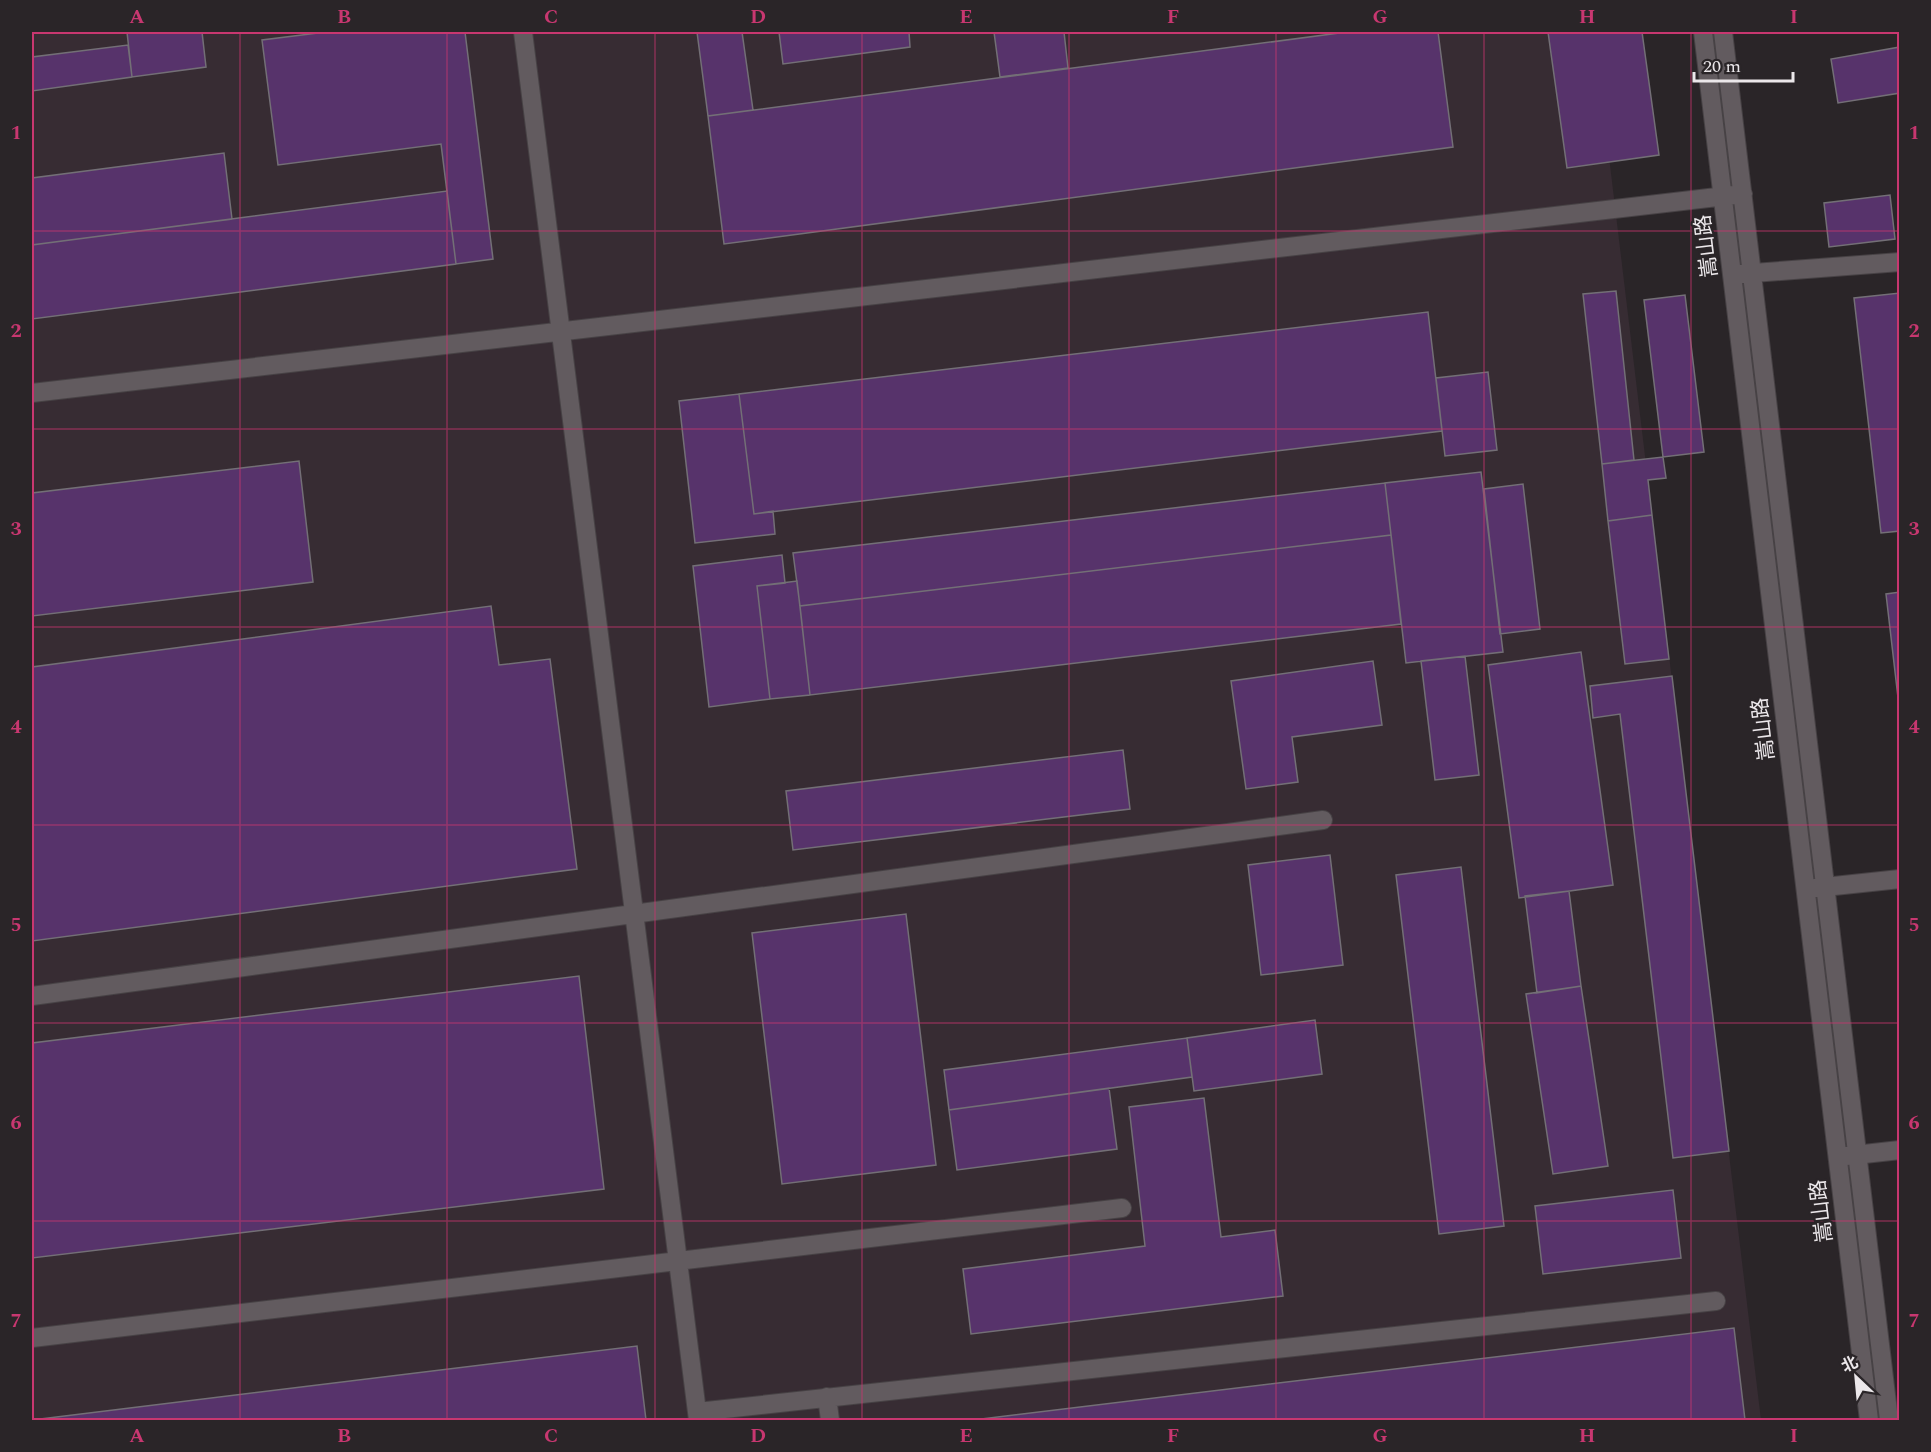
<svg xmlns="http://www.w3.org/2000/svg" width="1931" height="1452" font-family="Spectral,'Noto Sans SC',serif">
<rect width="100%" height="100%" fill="#2a2528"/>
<path fill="#372c33" d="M 32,32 L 1594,32 L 1761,1420 L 32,1420 Z"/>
<path fill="#57336b" stroke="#736f76" stroke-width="1.5" d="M 127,32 L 202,32 L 206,67 L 132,77 Z
M 326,32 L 465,32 L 493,259 L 456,264 L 441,144 L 278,165 L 262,40 Z
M 697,32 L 742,32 L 753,110 L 708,116 Z
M 779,32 L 909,32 L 910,47 L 783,64 Z
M 994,32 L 1064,32 L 1068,68 L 1000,77 Z
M 1347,32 L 1438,32 L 1453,147 L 724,244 L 708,116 Z
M 1548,32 L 1642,32 L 1659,155 L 1567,168 Z
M 128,45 L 132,77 L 32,91 L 32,57 Z
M 1900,47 L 1900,93 L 1838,103 L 1831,59 Z
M 224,153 L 232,219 L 32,245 L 32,178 Z
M 447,191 L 456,264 L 32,319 L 32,245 Z
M 1890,195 L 1895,239 L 1829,247 L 1824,203 Z
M 1616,291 L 1634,460 L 1602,464 L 1583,294 Z
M 1900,293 L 1900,531 L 1881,533 L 1854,298 Z
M 1685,295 L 1704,452 L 1663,457 L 1644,300 Z
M 1428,312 L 1442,431 L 754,514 L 739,394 Z
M 1488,372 L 1497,450 L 1445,456 L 1436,378 Z
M 739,394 L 754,514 L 773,511 L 775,534 L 695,543 L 679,401 Z
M 1663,457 L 1666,478 L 1648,480 L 1652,515 L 1608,521 L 1602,464 Z
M 299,461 L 313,582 L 32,616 L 32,493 Z
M 1481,472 L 1503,652 L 1406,663 L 1385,483 Z
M 1385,483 L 1391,535 L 800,606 L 793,553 Z
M 1523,484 L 1540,629 L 1500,634 L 1484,489 Z
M 1652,515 L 1669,659 L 1625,664 L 1608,521 Z
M 1391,535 L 1401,624 L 810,695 L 800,606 Z
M 782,555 L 785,583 L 757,586 L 770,699 L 709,707 L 693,566 Z
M 797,581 L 810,695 L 770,699 L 757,586 Z
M 1900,592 L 1900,715 L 1886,594 Z
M 491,606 L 499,665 L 550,659 L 577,869 L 32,941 L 32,667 Z
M 1581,652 L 1613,885 L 1519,898 L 1488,665 Z
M 1465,656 L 1479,775 L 1435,780 L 1421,661 Z
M 1373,661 L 1382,725 L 1292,737 L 1298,782 L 1246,789 L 1231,681 Z
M 1672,676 L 1729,1151 L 1673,1158 L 1620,714 L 1593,718 L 1590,686 Z
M 1123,750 L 1130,809 L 793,850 L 786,791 Z
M 1330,855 L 1343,965 L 1261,975 L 1248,865 Z
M 1461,867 L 1504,1226 L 1439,1234 L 1396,875 Z
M 1569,891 L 1581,986 L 1537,993 L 1525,896 Z
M 906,914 L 936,1165 L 782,1184 L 752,933 Z
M 579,976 L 604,1189 L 32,1258 L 32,1043 Z
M 1581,986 L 1608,1166 L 1553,1174 L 1526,994 Z
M 1315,1020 L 1322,1074 L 1194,1091 L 1187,1038 Z
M 1187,1038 L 1192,1077 L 949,1110 L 944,1070 Z
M 1109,1088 L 1117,1149 L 957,1170 L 949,1110 Z
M 1204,1098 L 1221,1237 L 1275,1230 L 1283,1296 L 971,1334 L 963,1269 L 1145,1246 L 1129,1107 Z
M 1673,1190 L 1681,1258 L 1543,1274 L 1535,1206 Z
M 1734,1328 L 1745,1420 L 973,1420 Z
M 637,1346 L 646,1420 L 32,1420 Z"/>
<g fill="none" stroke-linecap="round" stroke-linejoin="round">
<g stroke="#474245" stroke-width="20">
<path id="minor" d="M 523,32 L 698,1420
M 1703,32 L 1869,1420
M 1723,32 L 1889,1420
M 1740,274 L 1900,262
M 32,393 L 1743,194
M 1815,888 L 1900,879
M 32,996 L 1323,820
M 1846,1156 L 1900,1150
M 32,1338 L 1122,1208
M 827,1397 L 830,1420
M 697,1412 L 1716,1301"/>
</g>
<use href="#minor" stroke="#625b5f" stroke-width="18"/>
</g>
<path fill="none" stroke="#c83770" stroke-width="1.5" stroke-opacity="0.55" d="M 240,32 L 240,1420M 447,32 L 447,1420M 655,32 L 655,1420M 862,32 L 862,1420M 1069,32 L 1069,1420M 1276,32 L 1276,1420M 1484,32 L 1484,1420M 1691,32 L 1691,1420M 32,231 L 1900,231M 32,429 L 1900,429M 32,627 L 1900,627M 32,825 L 1900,825M 32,1023 L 1900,1023M 32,1221 L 1900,1221"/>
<g text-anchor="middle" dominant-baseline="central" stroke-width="4.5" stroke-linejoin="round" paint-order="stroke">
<g font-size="21" fill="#ebe7ea" stroke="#2a2528">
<text transform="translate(1707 246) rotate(-97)">嵩山路</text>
<text transform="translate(1764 729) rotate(-97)">嵩山路</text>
<text transform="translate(1822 1211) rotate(-97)">嵩山路</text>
</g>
</g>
<rect width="1931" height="1452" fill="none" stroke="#2a2528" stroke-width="66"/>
<g transform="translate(1856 1377) rotate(334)" stroke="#2a2528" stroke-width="4.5" paint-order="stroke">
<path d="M0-4.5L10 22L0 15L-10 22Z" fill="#ebe7ea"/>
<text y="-9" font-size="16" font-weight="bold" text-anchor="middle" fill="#ebe7ea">北</text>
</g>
<path d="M1694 72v9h99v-9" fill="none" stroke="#ebe7ea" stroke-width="3"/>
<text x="1703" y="72" font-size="18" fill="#ebe7ea" stroke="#2a2528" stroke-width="4.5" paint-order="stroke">20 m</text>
<rect x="33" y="33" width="1865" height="1386" fill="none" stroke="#c83770" stroke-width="2"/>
<g font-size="20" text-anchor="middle" font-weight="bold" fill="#c83770">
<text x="137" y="23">A</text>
<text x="344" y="23">B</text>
<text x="551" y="23">C</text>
<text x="758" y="23">D</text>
<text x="966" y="23">E</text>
<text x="1173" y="23">F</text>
<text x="1380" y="23">G</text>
<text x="1587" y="23">H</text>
<text x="1794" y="23">I</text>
<text x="16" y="139">1</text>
<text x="1914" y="139">1</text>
<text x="16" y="337">2</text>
<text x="1914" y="337">2</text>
<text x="16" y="535">3</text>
<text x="1914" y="535">3</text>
<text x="16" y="733">4</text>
<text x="1914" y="733">4</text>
<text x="16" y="931">5</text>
<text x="1914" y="931">5</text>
<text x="16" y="1129">6</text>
<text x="1914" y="1129">6</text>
<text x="16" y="1327">7</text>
<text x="1914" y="1327">7</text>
<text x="137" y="1442">A</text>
<text x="344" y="1442">B</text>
<text x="551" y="1442">C</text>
<text x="758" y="1442">D</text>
<text x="966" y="1442">E</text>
<text x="1173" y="1442">F</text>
<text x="1380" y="1442">G</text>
<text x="1587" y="1442">H</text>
<text x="1794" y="1442">I</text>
</g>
</svg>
